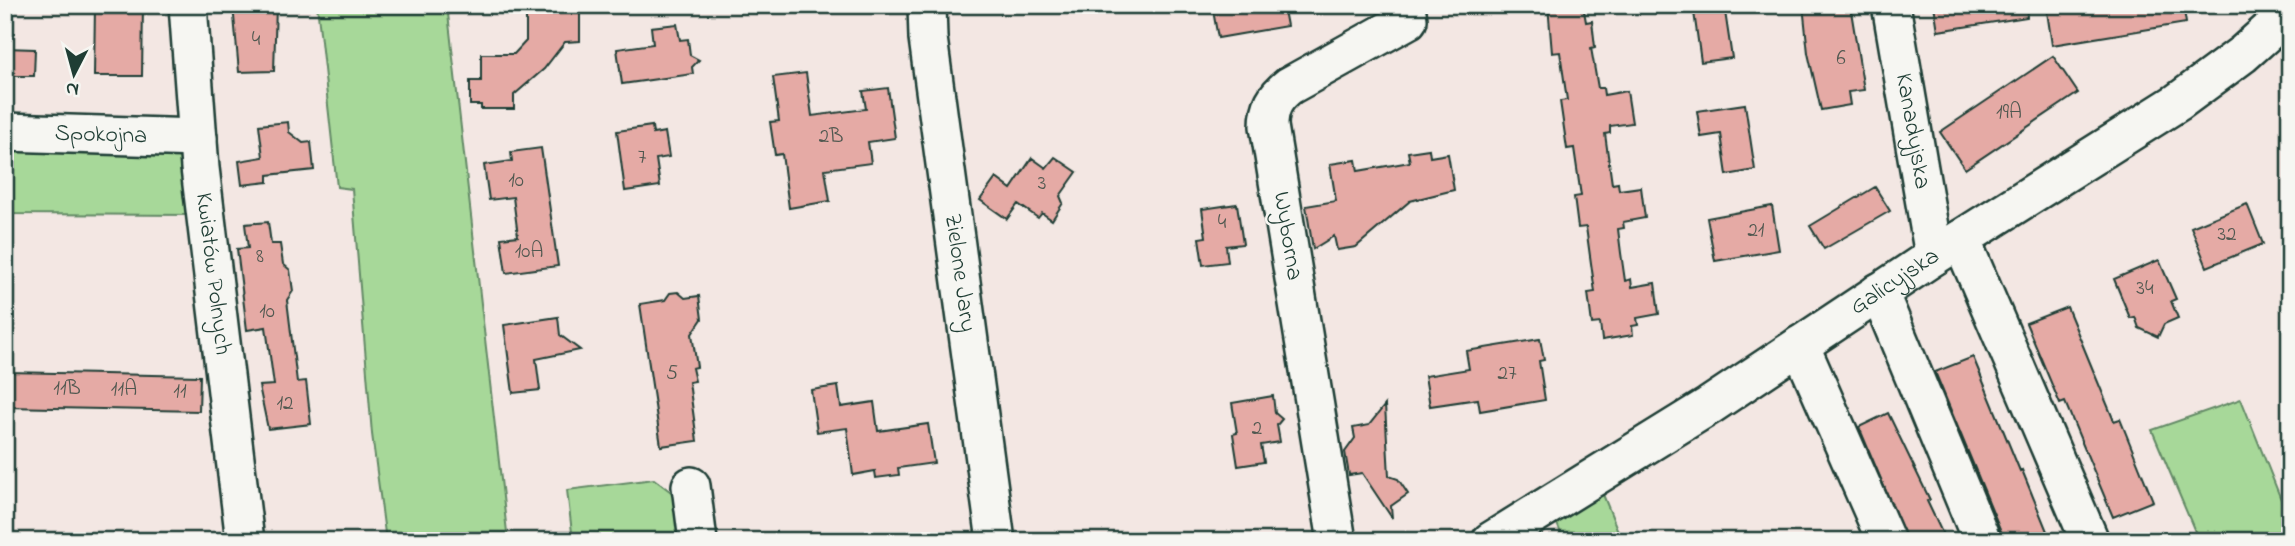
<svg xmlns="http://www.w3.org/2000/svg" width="2295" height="546" font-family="'Indie Flower',sans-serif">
<rect width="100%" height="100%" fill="#f3e7e3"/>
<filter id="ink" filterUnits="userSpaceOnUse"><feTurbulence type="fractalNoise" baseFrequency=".0143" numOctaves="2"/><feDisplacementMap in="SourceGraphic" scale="14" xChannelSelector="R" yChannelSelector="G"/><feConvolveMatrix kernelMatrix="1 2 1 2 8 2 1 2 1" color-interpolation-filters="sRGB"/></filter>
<g filter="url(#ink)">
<path fill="#a7d899" stroke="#638a66" stroke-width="2" d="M 317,5 L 447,5 L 508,541 L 386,541 L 372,434 L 352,189 L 337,187 Z
M 5,142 L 190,149 L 195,215 L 5,214 Z
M 2241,399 L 2290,522 L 2290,541 L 2199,541 L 2152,430 Z
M 654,479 L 687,504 L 691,541 L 573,541 L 567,490 Z
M 1602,492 L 1622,541 L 1564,541 L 1556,521 Z"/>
<path fill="#e5aaa5" stroke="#1f3d34" stroke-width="2" d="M 95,5 L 143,5 L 142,76 L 94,76 Z
M 233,5 L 276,5 L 274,71 L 239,72 Z
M 553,5 L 577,5 L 580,8 L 580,41 L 565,42 L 544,69 L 514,95 L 514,109 L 481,109 L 481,105 L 470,105 L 470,81 L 481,81 L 481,54 L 514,54 L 526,41 L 526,9 L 553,9 Z
M 1212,5 L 1283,5 L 1287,26 L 1218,38 Z
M 1548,5 L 1583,5 L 1586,22 L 1592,21 L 1595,47 L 1591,48 L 1598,88 L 1603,88 L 1604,95 L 1627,91 L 1632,123 L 1610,126 L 1610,133 L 1605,134 L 1612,184 L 1618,183 L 1619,190 L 1641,187 L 1645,218 L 1623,222 L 1624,228 L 1618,229 L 1621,253 L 1625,281 L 1631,279 L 1632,287 L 1655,283 L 1659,314 L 1637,318 L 1638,325 L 1632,326 L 1633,335 L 1602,340 L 1600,323 L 1592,324 L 1588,293 L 1595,292 L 1590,256 L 1586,227 L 1578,228 L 1574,197 L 1581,196 L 1574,148 L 1567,149 L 1560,101 L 1567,100 L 1560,52 L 1552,53 Z
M 1693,5 L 1724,5 L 1732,58 L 1701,62 Z
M 1803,5 L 1850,5 L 1864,90 L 1848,92 L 1850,105 L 1821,110 L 1808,53 Z
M 1934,5 L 2026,5 L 2027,17 L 1938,31 Z
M 2046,5 L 2183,5 L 2186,23 L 2052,45 Z
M 677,24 L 680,40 L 688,39 L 690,55 L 699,60 L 692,67 L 693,74 L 622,84 L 617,49 L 653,44 L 651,27 Z
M 5,48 L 35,49 L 34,76 L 5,76 Z
M 2053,56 L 2078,93 L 1965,169 L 1940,132 Z
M 806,73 L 812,116 L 866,109 L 863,91 L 888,88 L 895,138 L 868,142 L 871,163 L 825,169 L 830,201 L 789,208 L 782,154 L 775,155 L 770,122 L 779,121 L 773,77 Z
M 1745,104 L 1755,170 L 1727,175 L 1721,134 L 1701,137 L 1697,111 Z
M 288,122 L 289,132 L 303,143 L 311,142 L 314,170 L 268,175 L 268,182 L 242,185 L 239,161 L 263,157 L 259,125 Z
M 652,126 L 653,134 L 665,132 L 669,157 L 656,159 L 660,186 L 625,191 L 617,131 Z
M 541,148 L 558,266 L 506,273 L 501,238 L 518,236 L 513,197 L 489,200 L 484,165 L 512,161 L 511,152 Z
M 1429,149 L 1430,157 L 1448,154 L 1454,190 L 1410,201 L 1356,247 L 1337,250 L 1334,236 L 1313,249 L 1306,206 L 1336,201 L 1330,164 L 1356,160 L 1358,171 L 1410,162 L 1408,152 Z
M 1055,157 L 1077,172 L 1060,196 L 1063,203 L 1052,220 L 1042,213 L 1038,218 L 1018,204 L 1007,219 L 980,200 L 996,178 L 1011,189 L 1032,158 L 1046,168 Z
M 1875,187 L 1890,211 L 1824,249 L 1810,226 Z
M 1237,204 L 1243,244 L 1226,246 L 1228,262 L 1203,265 L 1199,238 L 1206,237 L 1202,209 Z
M 2247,204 L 2263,244 L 2207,267 L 2191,227 Z
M 1772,206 L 1779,250 L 1715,261 L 1707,218 Z
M 268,222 L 271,244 L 280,244 L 283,264 L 290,270 L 293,291 L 287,300 L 297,382 L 306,381 L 311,424 L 268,429 L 259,386 L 274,385 L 266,327 L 247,330 L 237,249 L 248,248 L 245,224 Z
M 2159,260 L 2176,299 L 2171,301 L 2178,318 L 2164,324 L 2158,337 L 2139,328 L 2135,317 L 2130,318 L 2114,279 Z
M 678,292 L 685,298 L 699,296 L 702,319 L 692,334 L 697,367 L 692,368 L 695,381 L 689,382 L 697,441 L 661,446 L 640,304 L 665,300 L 670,293 Z
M 2067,307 L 2114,421 L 2120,419 L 2153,501 L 2113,517 L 2065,402 L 2060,404 L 2026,323 Z
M 558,317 L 560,335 L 580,350 L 536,359 L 540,390 L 513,393 L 504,325 Z
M 1540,339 L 1544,360 L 1539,361 L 1545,400 L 1480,411 L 1478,399 L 1430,406 L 1425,376 L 1469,369 L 1466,351 Z
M 1973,357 L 2020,471 L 2022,470 L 2051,541 L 2005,541 L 1935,372 Z
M 7,372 L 200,376 L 199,411 L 6,407 Z
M 838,386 L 841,407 L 874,402 L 878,431 L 928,424 L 934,463 L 898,468 L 899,475 L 876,478 L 875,471 L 853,475 L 847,428 L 817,432 L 811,390 Z
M 1273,396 L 1275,413 L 1282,419 L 1277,425 L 1280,442 L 1261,445 L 1264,462 L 1238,466 L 1233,434 L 1237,433 L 1232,403 Z
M 1385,405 L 1389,476 L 1398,479 L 1408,494 L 1391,506 L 1392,518 L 1362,473 L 1349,475 L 1345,452 L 1355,438 L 1353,428 L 1369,425 Z
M 1888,413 L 1930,500 L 1927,501 L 1946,541 L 1907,541 L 1859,427 Z"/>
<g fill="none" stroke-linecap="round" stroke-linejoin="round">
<g stroke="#1f3d34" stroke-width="42">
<g id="minor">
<path id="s1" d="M 188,5 L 200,168 L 245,541"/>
<path id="s2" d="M 927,5 L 928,38 L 996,541"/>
<path id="s3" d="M 1891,5 L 1934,256"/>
<path id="s4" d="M 5,132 L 198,138"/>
<path d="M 1961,239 L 2090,541"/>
<path d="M 1879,292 L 1982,541"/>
<path d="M 1800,345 L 1886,541"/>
<path d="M 691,486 L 698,541"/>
<path d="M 1337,541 L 1269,126 C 1269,107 1275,97 1289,86 L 1408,20 L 1406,5"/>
<path id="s5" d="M 1491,541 L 1709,406 L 1934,256 L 2178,102 L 2243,54 L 2290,12"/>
</g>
</g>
<use href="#minor" stroke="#f6f6f2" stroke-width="37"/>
</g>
</g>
<g text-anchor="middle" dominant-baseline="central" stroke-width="5" stroke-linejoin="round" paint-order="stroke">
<g font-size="21" fill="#505850">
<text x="256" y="40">4</text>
<text x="1841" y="59">6</text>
<text x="2009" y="113">19A</text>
<text x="831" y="137">2B</text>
<text x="642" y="158">7</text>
<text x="516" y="181">10</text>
<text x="1042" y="184">3</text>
<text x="1222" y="223">4</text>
<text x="1756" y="231">21</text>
<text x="2227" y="235">32</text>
<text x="529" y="252">10A</text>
<text x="260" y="257">8</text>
<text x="2145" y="289">34</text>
<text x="267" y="312">10</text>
<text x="672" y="374">5</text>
<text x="1507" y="374">27</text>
<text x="67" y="389">11B</text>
<text x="124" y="390">11A</text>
<text x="180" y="392">11</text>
<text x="285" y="404">12</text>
<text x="1257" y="429">2</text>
</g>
<g font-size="24" fill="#1f3d34" stroke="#f6f6f2">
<text stroke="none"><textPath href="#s3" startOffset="128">Kanadyjska</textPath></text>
<text stroke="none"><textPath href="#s4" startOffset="96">Spokojna</textPath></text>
<text transform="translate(1287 236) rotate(81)">Wyborna</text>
<text stroke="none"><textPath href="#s1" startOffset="270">Kwiatów Polnych</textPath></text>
<text stroke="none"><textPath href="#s2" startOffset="270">Zielone Jary</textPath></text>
<text stroke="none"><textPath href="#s5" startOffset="480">Galicyjska</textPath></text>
</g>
</g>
<rect width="2295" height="546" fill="none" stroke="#f6f6f2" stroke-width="28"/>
<rect x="14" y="14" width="2267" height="518" fill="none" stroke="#1f3d34" stroke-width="2.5" filter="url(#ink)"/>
<g transform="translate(74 74) rotate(186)" stroke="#f6f6f2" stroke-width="5" paint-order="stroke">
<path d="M0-5L12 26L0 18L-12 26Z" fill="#1f3d34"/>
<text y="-10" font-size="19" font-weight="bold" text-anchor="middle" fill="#1f3d34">N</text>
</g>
</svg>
